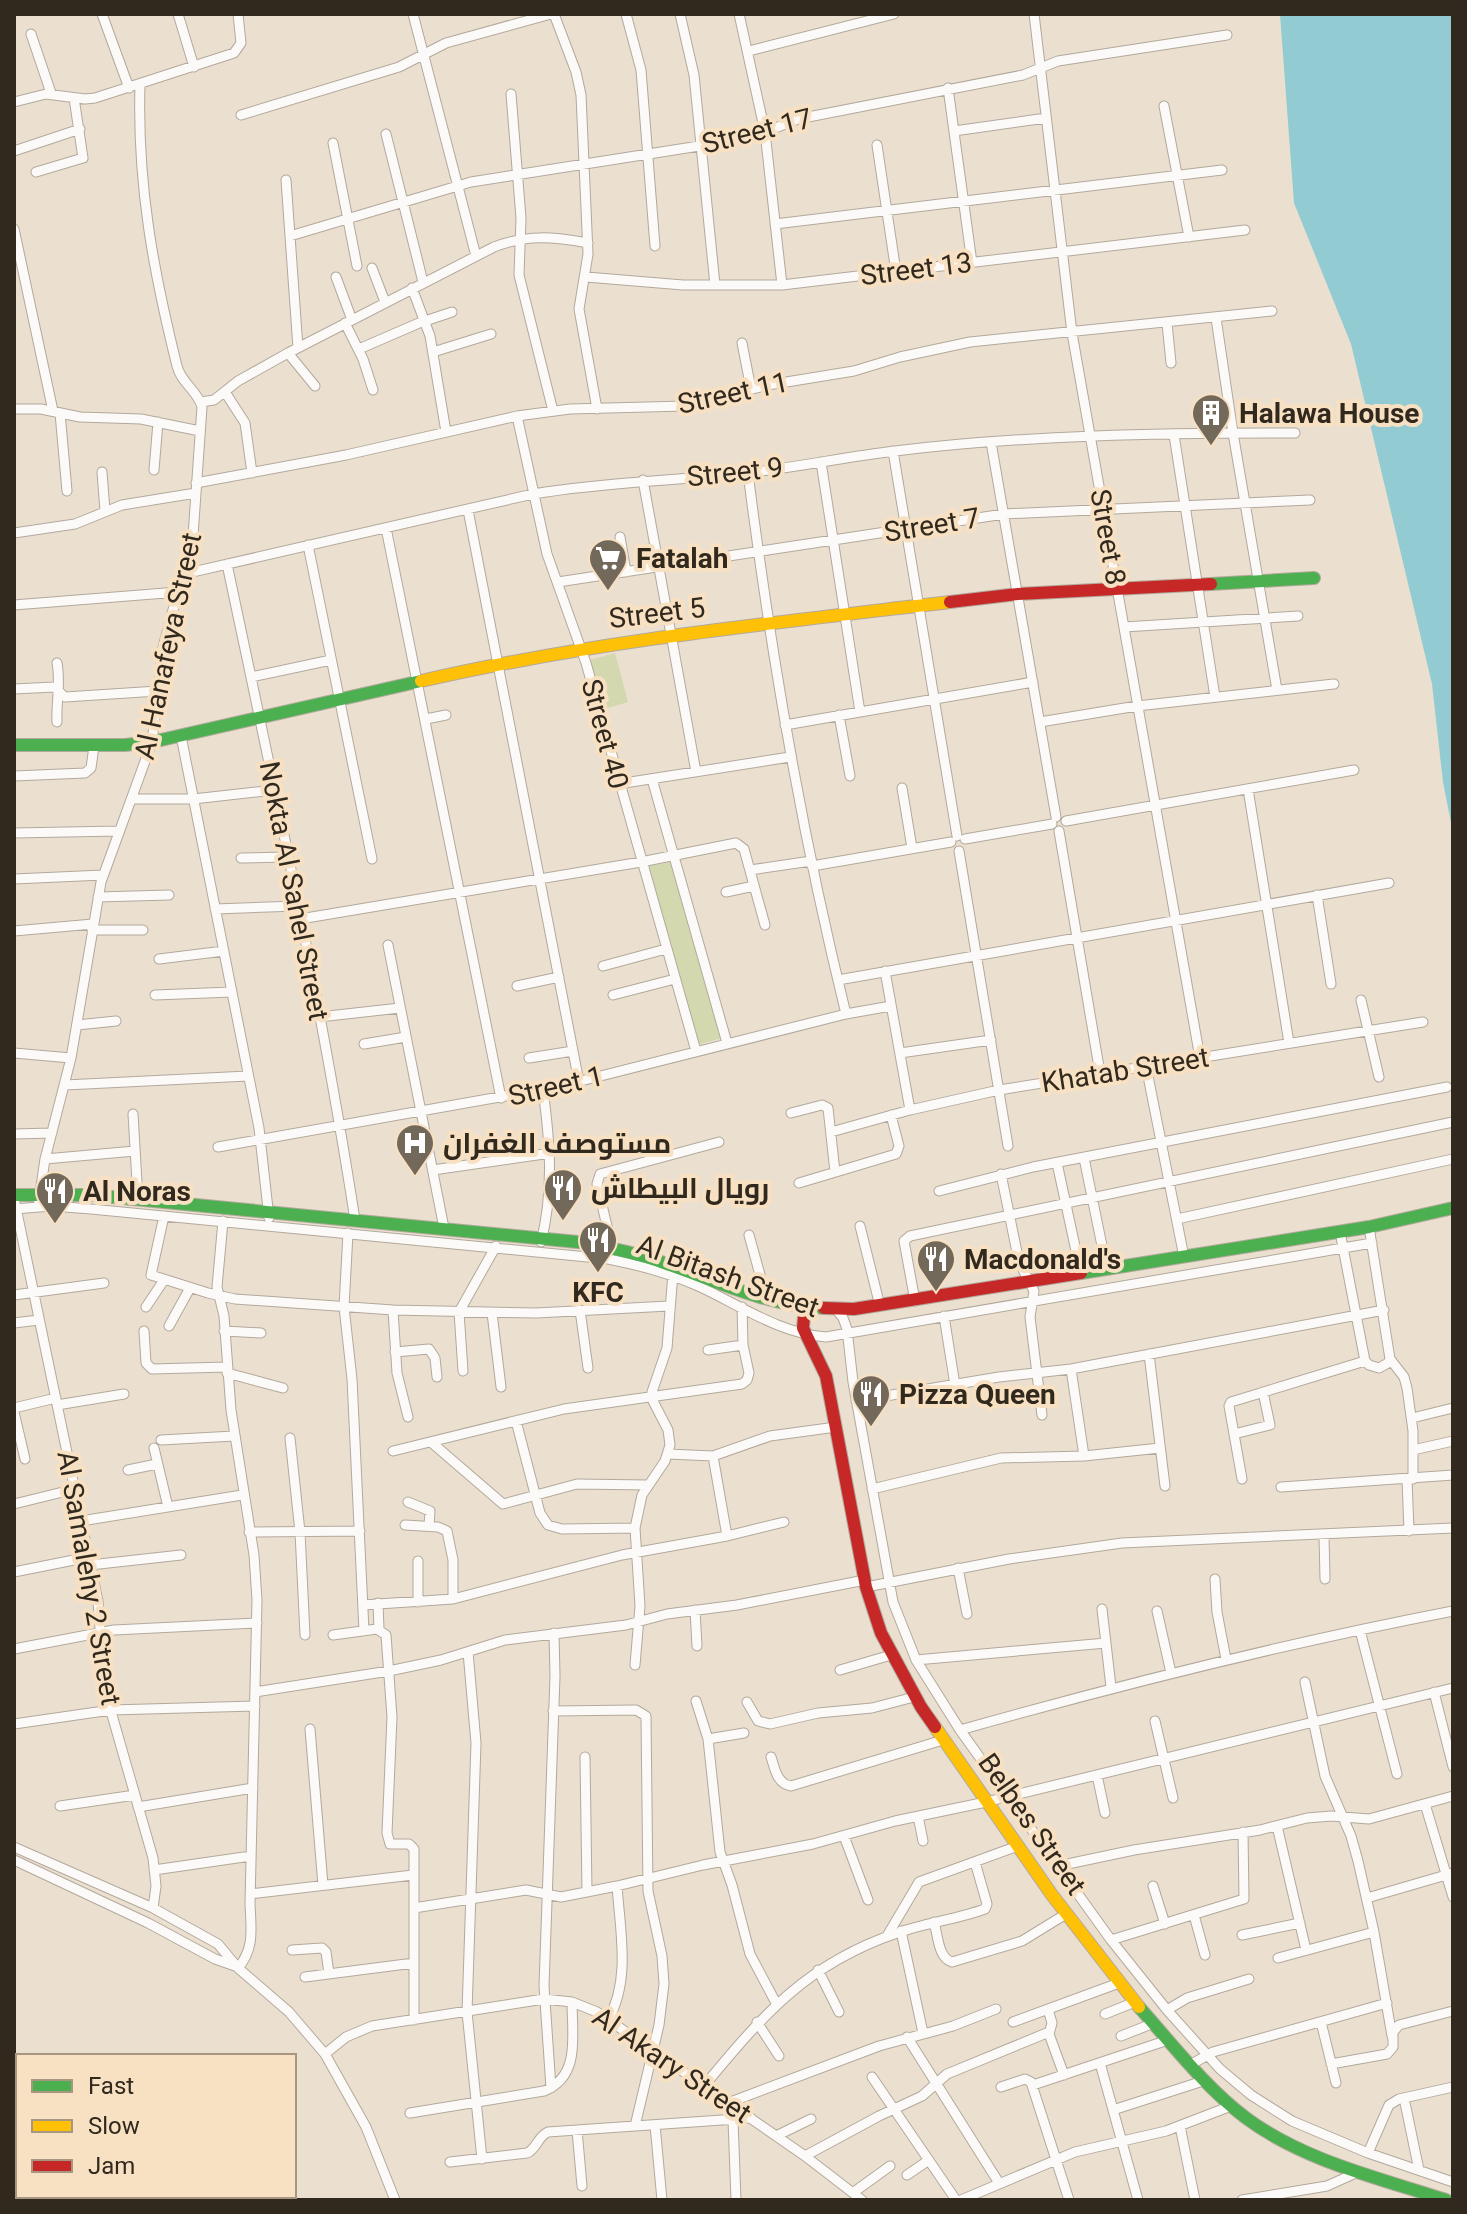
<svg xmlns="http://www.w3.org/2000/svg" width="1467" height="2214" font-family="Roboto,Cairo,sans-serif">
<rect width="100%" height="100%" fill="#ebdfcf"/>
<path fill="#d3d8af" d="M 615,653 L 628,702 L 604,709 L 590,660 Z
M 671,862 L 722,1038 L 697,1045 L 645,867 Z"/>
<path fill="#92cbd1" d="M 1280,14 L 1453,14 L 1453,833 L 1443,782 L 1432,684 L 1351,344 L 1294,203 Z"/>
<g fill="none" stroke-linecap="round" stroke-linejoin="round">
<g stroke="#b2a99c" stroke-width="11">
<path id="street" d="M 102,14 L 129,88
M 178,14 L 194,67
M 413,14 L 476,256
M 554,14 L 576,72 L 581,95 L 588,254 L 579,309 L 597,409
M 626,14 L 641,70 L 655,246
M 680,14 L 694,75 L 715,285
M 739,14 L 765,132 L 782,285
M 1034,14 L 1072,333 L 1200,1058
M 31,34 L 51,93
M 749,51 L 894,14
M 948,88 L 972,263
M 511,94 L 521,218 L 519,275 L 553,411
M 14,102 L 46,94 L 85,99 L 95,98 L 234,53 L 241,43 L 238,14
M 1164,106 L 1189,237
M 241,115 L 399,67 L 446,43 L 551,14
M 954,131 L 1046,118
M 386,134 L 423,282
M 333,143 L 357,266
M 877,145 L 896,272
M 14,151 L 80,129
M 36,172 L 83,158 L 74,98
M 286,180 L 298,348
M 775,224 L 1222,170
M 14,229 L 53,411
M 290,236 L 471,182 L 750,138 L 798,119 L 1023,75 L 1058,61 L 1227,35
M 372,268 L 385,302
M 336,277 L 352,320
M 586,277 L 683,285 L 782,285 L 1245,230
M 412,288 L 430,336 L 446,432
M 1216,318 L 1233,433 L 1277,690
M 345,323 L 363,359 L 373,390
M 1167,323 L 1171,363
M 742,343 L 751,389
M 359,349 L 419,323 L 452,312
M 433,352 L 491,334
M 288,353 L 315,386
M 225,392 L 245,423 L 252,473
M 201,402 L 214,400 L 238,381 L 288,353 L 494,247 C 527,234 554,237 588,243
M 14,409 L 41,409 L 80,417 L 141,419 L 200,431
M 60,413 L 67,491
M 517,416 L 547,554 L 586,663 L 696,1051
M 1174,435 L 1215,697
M 991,442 L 1056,817
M 893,451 L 957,836
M 821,462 L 860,712
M 154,470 L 158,422
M 102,472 L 105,511
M 748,473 C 771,655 802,836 846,1014
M 643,480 L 696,772
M 196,483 L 346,455 L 517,416 L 570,409 L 685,406 L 768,385 L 854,371 L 900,357 L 970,342 L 1272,311
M 468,510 L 579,1082
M 386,528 L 501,1098
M 14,533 L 75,524 L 122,505 L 196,493
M 620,537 L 626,572
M 308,545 L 372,859
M 227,564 C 273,782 321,1000 355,1220
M 184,574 L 533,494 C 603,482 674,481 744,473 C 795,468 844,457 895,451 C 1027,435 1162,433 1295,433
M 558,582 L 1004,514 L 1310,500
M 14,605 L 178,592
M 1124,627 L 1298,616
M 251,677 L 331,660
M 14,689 L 54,687 L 65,697 L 158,691
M 839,715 L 850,776
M 426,719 L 446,715
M 57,722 C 56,701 61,684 57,663
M 1040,722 L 1137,706 L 1334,684
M 785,725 L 1033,682
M 181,736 L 259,1128 L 269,1218
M 14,776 L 85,773 L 91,768 L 94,746
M 652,779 L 727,1043
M 618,784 L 790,757
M 902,788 L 912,848
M 1248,789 L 1289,1043
M 132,799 L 193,799 L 275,790
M 1066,821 L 1354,770
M 1059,831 L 1100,1073
M 14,833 L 119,831
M 965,839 L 1052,824
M 959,851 L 1008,1146
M 241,858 L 288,857
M 812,866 L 951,842
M 750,870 L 811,861
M 14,879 L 103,875
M 726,892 L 754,886
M 1317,895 L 1331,984
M 98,897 L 169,895
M 215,909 L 297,906
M 300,919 L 641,862 L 736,843 L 744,849 L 765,925
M 92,930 L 143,930
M 14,931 L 93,924
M 388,945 L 444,1228
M 159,959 L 224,951
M 603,966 L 666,949
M 885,971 L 910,1110
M 838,980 L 1389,883
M 517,986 L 559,977
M 155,995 L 232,992
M 613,995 L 675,979
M 1361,1000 L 1379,1077
M 319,1017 L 400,1008
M 77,1025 L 116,1021
M 364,1044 L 406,1037
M 14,1053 L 71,1058
M 900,1053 L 991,1040
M 529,1058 L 573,1051
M 1146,1066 L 1184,1257
M 65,1085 L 248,1076
M 791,1113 L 822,1105 L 828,1108 L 835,1172
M 133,1114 L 138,1199
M 831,1132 L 910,1110 L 999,1090 L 1423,1022
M 14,1134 L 52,1133
M 218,1147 L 561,1086 L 846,1014 L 891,1006
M 1084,1158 L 1107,1270
M 45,1159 L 135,1151
M 1057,1163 L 1081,1274
M 433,1170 L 551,1153
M 1001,1174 L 1019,1262 L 1034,1291 L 1030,1317 L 1042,1415
M 799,1183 L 896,1154 L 899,1146 L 891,1115
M 939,1191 L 1033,1167 L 1447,1087
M 15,1203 L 98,1601 L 104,1687 L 153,1858 L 156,1886 L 153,1908
M 38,1207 L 45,1159 L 71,1058 L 101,882 L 152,742 L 163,647 L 193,536 L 202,407 C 198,391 181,383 177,366 C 153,270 137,183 140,84
M 14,1209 L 52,1206 L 91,1209 L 608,1259 C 639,1265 669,1273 698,1286 C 738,1304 780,1334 826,1337 L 1372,1243
M 164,1216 L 151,1275 L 208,1293 L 235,1299 L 393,1310 L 536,1313 L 669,1306
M 1177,1219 L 1453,1159
M 223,1221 L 217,1287 L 224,1316 L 231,1410 L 254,1555 L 257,1600 L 250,1904 C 251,1928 255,1948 238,1968
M 860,1226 L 880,1306
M 1369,1227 L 1390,1359 L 1404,1377 L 1407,1388 L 1413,1431 L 1413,1479
M 1340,1232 L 1365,1361 L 1369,1365 L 1379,1368 L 1388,1363 L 1390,1359
M 348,1233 L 344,1307 L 352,1379 L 364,1631
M 749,1235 L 767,1300
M 541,1242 C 554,1191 550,1141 543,1090
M 612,1247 L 597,1184 L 600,1174 L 719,1142
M 14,1295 L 104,1283
M 915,1301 L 904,1241 L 910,1236 L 1453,1122
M 146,1307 L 164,1280
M 836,1309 L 843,1318 L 847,1329 L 853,1382 L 893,1602 L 916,1660 L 960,1730 L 1111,1940 L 1167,2010 L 1220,2069 L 1251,2095 L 1292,2121 L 1368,2153 L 1453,2182
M 393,1310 L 397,1373 L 408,1417
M 580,1310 L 588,1368
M 492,1313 L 501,1387
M 944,1316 L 955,1385
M 14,1323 L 39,1320
M 169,1326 L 190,1288
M 144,1331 L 146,1363 L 152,1369 L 227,1367
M 224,1331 L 261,1333
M 708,1350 L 743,1345
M 395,1352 L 429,1349 L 435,1358 L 437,1377
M 1149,1354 L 1165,1486
M 1071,1369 L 1084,1456
M 463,1371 L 459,1312 L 496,1246
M 227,1373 L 283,1388
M 856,1401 L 999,1377 L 1071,1369 L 1384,1310
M 57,1405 L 124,1394
M 14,1408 L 56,1398
M 14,1412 L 25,1459
M 1412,1418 L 1453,1408
M 516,1421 L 540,1513 L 548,1525 L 562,1529 L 635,1528
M 1234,1434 L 1270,1425 L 1263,1392
M 290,1438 L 300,1532 L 305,1635
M 161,1440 L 234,1436
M 431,1442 L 503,1504 L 577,1484 L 647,1485
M 154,1448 L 168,1507
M 1413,1450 L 1453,1441
M 393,1451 L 564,1409 L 742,1384 L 747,1380 L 749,1373 L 743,1345 L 742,1307
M 668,1454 L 713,1456 L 770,1436 L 836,1427
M 713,1456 L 727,1536
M 128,1470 L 157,1464
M 1242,1479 L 1229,1406 L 1231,1402 L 1365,1361
M 1407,1479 L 1409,1531
M 1281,1487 L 1453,1475
M 872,1489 L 1001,1458 L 1084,1456 L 1160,1448
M 408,1502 L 430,1511 L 429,1526
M 14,1504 L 75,1489
M 81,1521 L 242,1495
M 405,1525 L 438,1527 L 447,1531 L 453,1560 L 453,1599
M 249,1532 L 360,1531
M 1324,1535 L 1325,1579
M 418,1561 L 418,1602
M 90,1565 L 181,1555
M 958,1568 L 967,1614
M 14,1572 L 89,1557
M 1215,1579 L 1217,1612 L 1226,1659
M 866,1587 L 1009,1559 L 1122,1543 L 1453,1528
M 378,1603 L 379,1629
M 363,1605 L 453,1599 L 622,1555 L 727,1536 L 784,1522
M 1102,1609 L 1111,1687
M 695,1610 L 697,1646
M 1157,1611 L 1171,1673
M 1360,1630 L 1397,1774
M 333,1635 L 377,1629 L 386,1635 L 392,1717 L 387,1833 L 390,1844 L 409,1844 L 414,1849 L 414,2020
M 14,1649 L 114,1630 L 257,1623
M 468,1652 L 476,1743 L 467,2012 L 482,2159
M 916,1660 L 1106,1643
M 635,1665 L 640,1606 L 635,1528 L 642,1495 L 665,1461 L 670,1445 L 668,1430 L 653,1401 L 652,1392 L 667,1348 L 673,1273
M 840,1670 L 891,1655
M 1305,1682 L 1325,1776 L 1351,1836 L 1358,1861 L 1374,1932 L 1392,2036
M 255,1692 L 389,1671 L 441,1660 L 505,1640 L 626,1625 L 667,1614 L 737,1605 L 865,1580
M 1434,1692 L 1453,1767
M 696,1701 L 708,1739 L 720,1852 L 732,1885 L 750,1954 L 776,2003
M 747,1702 L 758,1721 L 770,1724 L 818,1713 L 872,1708 L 914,1697
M 553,1711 L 636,1710 L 646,1716 L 648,1891 L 662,1956 L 664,1984 L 659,2025 L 635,2126
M 1155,1721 L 1173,1798
M 14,1724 L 111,1710 L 255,1706
M 310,1729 L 323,1885
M 960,1730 C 1123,1684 1287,1643 1453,1611
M 708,1739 L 744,1733
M 585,1757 L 587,1892
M 771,1757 C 775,1769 777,1784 791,1786 L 943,1740
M 1097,1775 L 1105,1813
M 1425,1804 L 1453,1897
M 60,1806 L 135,1795
M 138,1807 L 253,1788
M 918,1816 L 923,1841
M 1277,1826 L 1306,1950
M 844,1836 L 868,1900
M 14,1847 L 153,1908 L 218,1944 L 238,1968 L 289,2012 L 325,2054 L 366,2127 L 395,2200
M 14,1860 L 148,1923 L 215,1959 L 235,1966
M 1058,1866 L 1134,1850 L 1260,1830 L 1307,1818 L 1331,1816 L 1369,1819 L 1453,1796
M 154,1870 L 251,1856
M 1153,1886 L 1165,1924
M 250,1894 L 413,1875
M 1367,1898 L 1453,1873
M 414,1908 L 526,1890 L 561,1897 L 617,1886 L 703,1865 L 813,1844 L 895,1821 L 986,1802 L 1453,1688
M 1194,1915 L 1205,1955
M 934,1922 C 938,1935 938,1958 952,1962 L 1022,1941 L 1066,1914
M 901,1931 L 923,2033
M 1242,1935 L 1300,1923
M 887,1936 L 919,1882 L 1018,1846
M 1111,1940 L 1244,1899 L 1243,1832
M 292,1950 L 322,1948 L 326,1952 L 329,1974
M 1278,1958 L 1374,1932
M 818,1970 L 839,2012
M 305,1977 L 414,1963
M 1048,2009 L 1052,2023 L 1049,2034 L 1064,2075
M 1167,2010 L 1187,1998 L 1249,1979
M 1105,2014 L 1135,2002
M 608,2020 C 631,1980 620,1930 617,1886
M 757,2022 L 779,2056
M 1013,2022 L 1119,1983
M 1321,2022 L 1336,2083
M 1121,2036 L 1154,2023
M 907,2037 L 999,2183
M 325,2054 L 346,2037 L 372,2026 L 544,1999 L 572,2002 L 597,2012 L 805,2156 L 862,2200
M 1100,2063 L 1138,2200
M 1331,2064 L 1387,2054 L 1393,2047 L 1393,2032 L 1399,2025 L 1453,2011
M 1190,2065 L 1213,2052 L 1387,2003
M 872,2077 L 956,2200
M 1033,2085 L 1168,2040
M 704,2086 C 763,2015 806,1964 897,1933 C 926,1923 957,1919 985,1909 L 987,1904 L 975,1862
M 1001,2087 L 1025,2079 L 1031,2082 L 1069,2200
M 551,2088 L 544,1986 L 555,1676 L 554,1633
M 1404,2098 L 1419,2170
M 728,2103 L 879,2046 L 953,2026 L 996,2009
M 1113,2110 L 1203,2081
M 410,2113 L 544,2091 C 581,2077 572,2034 572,2002
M 733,2120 L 736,2200
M 655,2125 L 662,2200
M 1180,2126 L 1195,2200
M 577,2130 L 582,2186
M 776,2136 L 811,2119
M 1368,2153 L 1389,2105 L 1399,2099 L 1453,2087
M 805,2156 L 879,2116 L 922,2096 L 947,2074 L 1049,2032
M 450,2162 L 527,2153 C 537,2149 537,2137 548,2132 L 751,2118
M 907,2175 L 929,2160
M 854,2192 L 890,2166
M 961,2200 L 1075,2152 L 1166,2131 L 1231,2106
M 1242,2200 L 1327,2186 L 1358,2172"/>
</g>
<g stroke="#b2a99c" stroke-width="14">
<path id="fast" d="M 1211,584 L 1314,578
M 14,745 L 125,745 L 152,742 L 421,681
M 14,1195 L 92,1195 L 588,1243 C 612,1249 638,1253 661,1262 C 715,1280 766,1306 824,1308
M 1081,1273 L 1369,1227 L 1453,1208
M 1139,2007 C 1173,2045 1205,2087 1246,2118 C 1304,2161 1379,2178 1446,2200"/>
</g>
<g stroke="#b2a99c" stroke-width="14">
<path id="slow" d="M 421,681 C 595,641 773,623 950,602
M 935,1727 L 1052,1895 L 1139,2007"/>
</g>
<g stroke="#b2a99c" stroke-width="14">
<path id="jam" d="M 950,602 L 1018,594 L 1211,584
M 810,1308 L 804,1317 L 803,1328 L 826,1376 L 866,1587 L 881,1633 L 921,1707 L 935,1727
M 824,1308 L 854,1309 L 1081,1273"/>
</g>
<use href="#street" stroke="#fcfaf8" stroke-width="9"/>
<use href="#fast" stroke="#4caf50" stroke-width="12"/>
<use href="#slow" stroke="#ffc107" stroke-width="12"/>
<use href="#jam" stroke="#c62828" stroke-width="12"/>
</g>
<defs>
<g id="building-pin" transform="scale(2)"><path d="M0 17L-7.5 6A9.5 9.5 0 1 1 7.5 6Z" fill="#72695b" stroke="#f8e0c2"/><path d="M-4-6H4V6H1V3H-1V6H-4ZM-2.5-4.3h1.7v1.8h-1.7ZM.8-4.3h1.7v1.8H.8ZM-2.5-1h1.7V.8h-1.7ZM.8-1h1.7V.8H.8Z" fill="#fff"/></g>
<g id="supermarket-pin" transform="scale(2)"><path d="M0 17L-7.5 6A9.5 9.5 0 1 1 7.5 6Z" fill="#72695b" stroke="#f8e0c2"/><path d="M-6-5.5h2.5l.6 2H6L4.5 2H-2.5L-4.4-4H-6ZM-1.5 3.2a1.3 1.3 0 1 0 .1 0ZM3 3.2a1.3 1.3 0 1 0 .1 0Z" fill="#fff"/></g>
<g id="hospital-pin" transform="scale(2)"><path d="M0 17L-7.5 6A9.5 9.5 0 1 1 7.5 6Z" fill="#72695b" stroke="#f8e0c2"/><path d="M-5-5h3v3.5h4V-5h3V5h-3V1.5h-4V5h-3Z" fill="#fff"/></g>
<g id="restaurant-pin" transform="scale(2)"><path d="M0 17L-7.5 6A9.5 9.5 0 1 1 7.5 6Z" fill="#72695b" stroke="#f8e0c2"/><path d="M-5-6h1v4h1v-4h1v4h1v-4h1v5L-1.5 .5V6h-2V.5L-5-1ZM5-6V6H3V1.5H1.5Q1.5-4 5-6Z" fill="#fff"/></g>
</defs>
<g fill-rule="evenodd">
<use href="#building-pin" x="1211" y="413"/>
<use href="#supermarket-pin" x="608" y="558"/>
<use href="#hospital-pin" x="415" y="1143"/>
<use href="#restaurant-pin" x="563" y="1188"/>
<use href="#restaurant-pin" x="55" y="1191"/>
<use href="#restaurant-pin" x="598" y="1240"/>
<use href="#restaurant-pin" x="936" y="1259"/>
<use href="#restaurant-pin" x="871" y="1394"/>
</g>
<g text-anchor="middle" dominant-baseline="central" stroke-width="8" stroke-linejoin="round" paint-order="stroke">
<g font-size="28" fill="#31291d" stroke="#f8e0c2">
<text transform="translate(757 131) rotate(-14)">Street 17</text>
<text transform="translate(916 269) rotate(-7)">Street 13</text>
<text transform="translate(733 393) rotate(-12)">Street 11</text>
<text transform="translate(735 472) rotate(-6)">Street 9</text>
<text transform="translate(932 525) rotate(-9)">Street 7</text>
<text transform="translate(1108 537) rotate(80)">Street 8</text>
<text transform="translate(657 613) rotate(-7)">Street 5</text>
<text transform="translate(168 646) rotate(-78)">Al Hanafeya Street</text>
<text transform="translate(605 734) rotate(75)">Street 40</text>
<text transform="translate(294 891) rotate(79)">Nokta Al Sahel Street</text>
<text transform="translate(1125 1070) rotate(-9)">Khatab Street</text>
<text transform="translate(556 1086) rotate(-13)">Street 1</text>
<text transform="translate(728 1276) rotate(20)">Al Bitash Street</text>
<text transform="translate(89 1578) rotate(80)">Al Samalehy 2 Street</text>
<text transform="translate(1032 1824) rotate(55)">Belbes Street</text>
<text transform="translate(672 2065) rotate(34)">Al Akary Street</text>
</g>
<g font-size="28" font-weight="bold" fill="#31291d" stroke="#f8e0c2" text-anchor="start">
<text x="1239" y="413">Halawa House</text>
<text x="636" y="558">Fatalah</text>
<text x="443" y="1143">مستوصف الغفران</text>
<text x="591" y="1188">رويال البيطاش</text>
<text x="83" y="1191">Al Noras</text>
<text x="964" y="1259">Macdonald's</text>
<text x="598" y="1292" text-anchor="middle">KFC</text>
<text x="899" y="1394">Pizza Queen</text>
</g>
</g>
<rect width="1467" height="2214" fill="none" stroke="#31291d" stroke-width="32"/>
<rect x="16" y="2054" width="280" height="144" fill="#f8e0c2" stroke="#a89780" stroke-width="2"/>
<rect x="32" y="2080" width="40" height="12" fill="#4caf50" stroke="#a89780" stroke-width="2"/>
<text x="88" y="2094" font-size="24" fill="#31291d">Fast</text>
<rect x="32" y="2120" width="40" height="12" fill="#ffc107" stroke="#a89780" stroke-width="2"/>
<text x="88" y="2134" font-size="24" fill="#31291d">Slow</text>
<rect x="32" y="2160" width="40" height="12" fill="#c62828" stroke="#a89780" stroke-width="2"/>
<text x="88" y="2174" font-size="24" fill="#31291d">Jam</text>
</svg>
